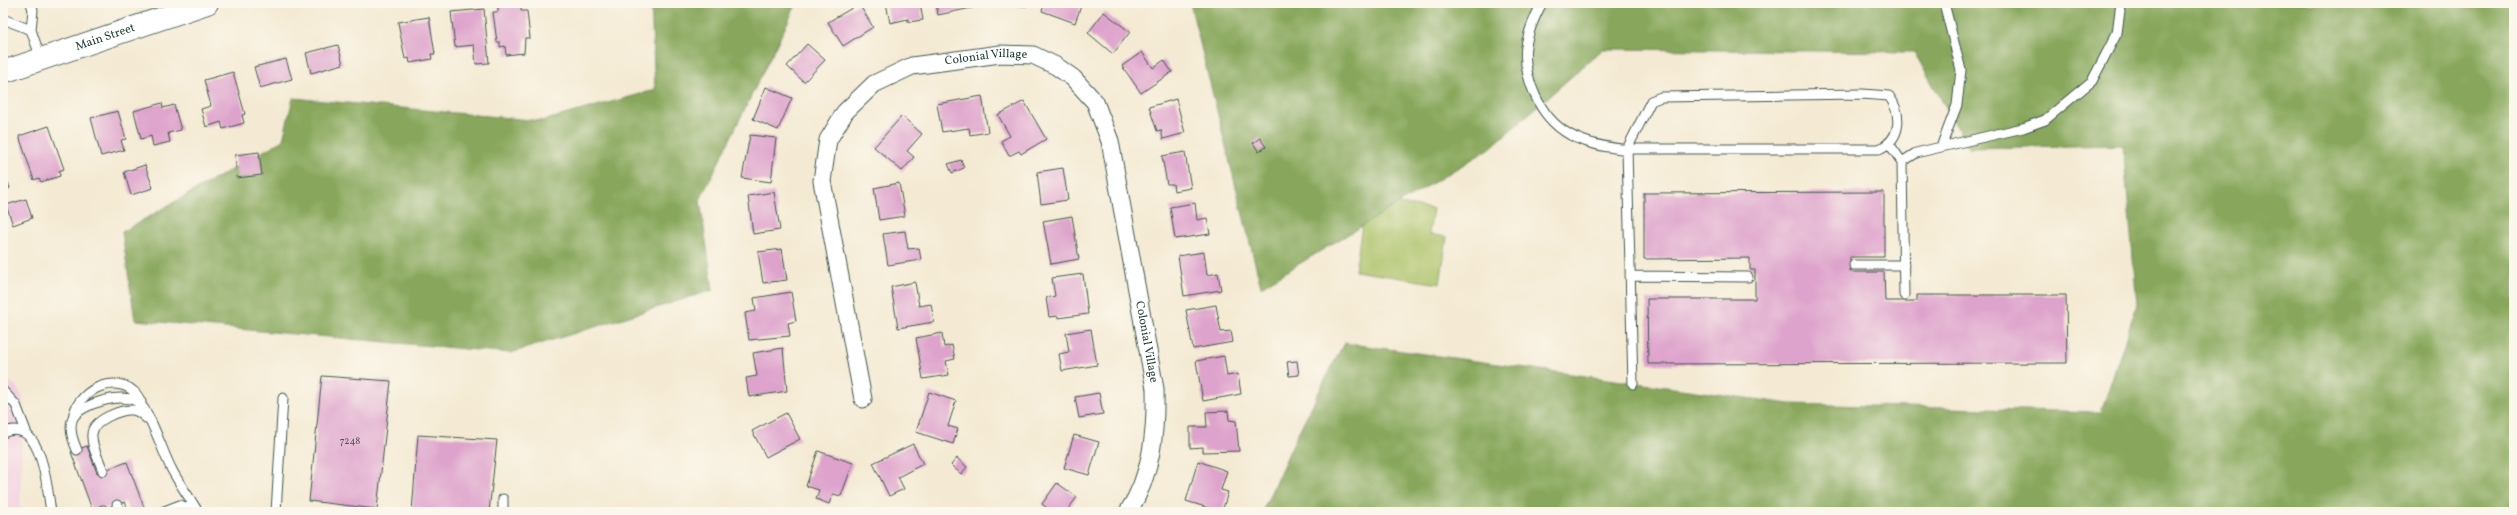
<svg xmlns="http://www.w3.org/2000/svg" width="2517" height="515" font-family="Vollkorn,serif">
<rect width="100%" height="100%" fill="#fbf7ec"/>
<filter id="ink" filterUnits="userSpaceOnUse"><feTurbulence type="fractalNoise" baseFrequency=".025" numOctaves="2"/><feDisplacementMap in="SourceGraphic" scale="8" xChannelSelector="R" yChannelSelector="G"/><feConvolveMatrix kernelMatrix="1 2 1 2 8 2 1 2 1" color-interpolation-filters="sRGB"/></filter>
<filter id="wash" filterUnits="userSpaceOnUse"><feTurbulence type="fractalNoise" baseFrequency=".012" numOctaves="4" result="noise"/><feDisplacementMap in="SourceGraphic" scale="16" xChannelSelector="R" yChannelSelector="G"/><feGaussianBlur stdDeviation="0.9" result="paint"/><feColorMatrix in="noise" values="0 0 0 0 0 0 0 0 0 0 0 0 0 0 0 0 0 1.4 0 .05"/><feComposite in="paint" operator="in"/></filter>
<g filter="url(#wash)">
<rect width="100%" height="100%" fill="#f4ead3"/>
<path fill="#f2cfe0" d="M 3,378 L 16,386 L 23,398 L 20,512 L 3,512 Z"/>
<path fill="#abc166" stroke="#657f4d" d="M 1366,199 L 1433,209 L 1429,234 L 1447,237 L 1440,284 L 1355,271 Z"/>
<path fill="#88a75b" stroke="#547248" d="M 651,3 L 797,3 L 700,200 L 713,290 L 511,353 L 135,320 L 122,232 L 283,140 L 293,98 L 542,121 L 655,90 Z
M 1190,3 L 2514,3 L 2514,512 L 1262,512 L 1298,433 L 1344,343 L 1790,404 L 2101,412 L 2137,304 L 2123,145 L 1969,148 L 1914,52 L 1603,49 L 1489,149 L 1261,287 Z"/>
<g id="blocks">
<path fill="#dea3cc" d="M 886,3 L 920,3 L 923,20 L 908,22 L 908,19 L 890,23 Z
M 936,3 L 975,3 L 976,7 L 938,15 Z
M 992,3 L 1027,3 L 1027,6 L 992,5 Z
M 1045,3 L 1082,3 L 1075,23 L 1042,11 Z
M 521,4 L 521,11 L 527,11 L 530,38 L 525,38 L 524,53 L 506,55 L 505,46 L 500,47 L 500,42 L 497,42 L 493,12 L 498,12 L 498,7 Z
M 859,4 L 873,27 L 843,46 L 828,22 Z
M 484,9 L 489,63 L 476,64 L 474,45 L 455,47 L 451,12 Z
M 1104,12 L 1130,32 L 1113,54 L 1088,33 Z
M 429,17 L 435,54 L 431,54 L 432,59 L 410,63 L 409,58 L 405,59 L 398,22 Z
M 807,44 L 825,60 L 804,82 L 787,66 Z
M 338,45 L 343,64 L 311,73 L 306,53 Z
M 1142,52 L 1153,68 L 1164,60 L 1172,72 L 1141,93 L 1122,66 Z
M 286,59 L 292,79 L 260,88 L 254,67 Z
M 233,72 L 245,114 L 242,115 L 244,123 L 223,129 L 221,122 L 206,127 L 201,109 L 211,106 L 204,80 Z
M 766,87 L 792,98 L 778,130 L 753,119 Z
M 982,96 L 988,132 L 970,135 L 969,128 L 942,132 L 937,104 Z
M 1176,99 L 1185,133 L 1163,139 L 1161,130 L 1157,131 L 1149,107 Z
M 1024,101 L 1046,139 L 1021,154 L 1019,151 L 1009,156 L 1001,141 L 1010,136 L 998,115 Z
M 162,103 L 163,108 L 174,105 L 181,130 L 168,133 L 170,142 L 153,146 L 151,136 L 141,139 L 134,111 Z
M 118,111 L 126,139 L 121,140 L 124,150 L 101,156 L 91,118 Z
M 902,116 L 922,134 L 907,151 L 914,157 L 902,171 L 874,147 Z
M 49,126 L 64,169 L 59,171 L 60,176 L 41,182 L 39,178 L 34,180 L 19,136 Z
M 750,135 L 776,138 L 771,182 L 742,178 Z
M 1260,138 L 1266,147 L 1259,152 L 1253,143 Z
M 259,152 L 262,175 L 237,178 L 235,155 Z
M 1185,152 L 1191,188 L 1174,191 L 1173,184 L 1167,184 L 1162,156 Z
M 961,160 L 964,168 L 952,173 L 948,164 Z
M 145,165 L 153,188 L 131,195 L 124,172 Z
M 1063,168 L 1068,200 L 1041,204 L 1037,172 Z
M 3,170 L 10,188 L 3,194 Z
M 899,183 L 905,216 L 879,220 L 874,188 Z
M 774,192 L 780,230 L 753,234 L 748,196 Z
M 1884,192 L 1884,257 L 1850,257 L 1850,272 L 1884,272 L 1885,301 L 1917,301 L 1917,295 L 2066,295 L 2067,363 L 1648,364 L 1647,299 L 1755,299 L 1755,270 L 1750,270 L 1750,258 L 1644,259 L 1644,193 Z
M 26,199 L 32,218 L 13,225 L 6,205 Z
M 1195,203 L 1197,220 L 1207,218 L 1210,234 L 1175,239 L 1170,207 Z
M 1072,216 L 1079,259 L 1051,264 L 1043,221 Z
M 905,231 L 908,249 L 919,248 L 921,260 L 888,265 L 883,234 Z
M 782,249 L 787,280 L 763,283 L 758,252 Z
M 1204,252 L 1207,275 L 1218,273 L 1221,290 L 1184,296 L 1178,256 Z
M 1083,274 L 1088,314 L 1058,318 L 1058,316 L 1049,317 L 1046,298 L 1055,296 L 1052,278 Z
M 915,282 L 919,306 L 931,304 L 934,322 L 898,328 L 891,287 Z
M 791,292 L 796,321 L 788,323 L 790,336 L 749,340 L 745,313 L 756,311 L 754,298 Z
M 1216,305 L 1221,332 L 1231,331 L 1233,342 L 1193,349 L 1186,310 Z
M 1091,329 L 1097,365 L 1062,371 L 1059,354 L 1069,352 L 1066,333 Z
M 942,333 L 944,347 L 952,345 L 955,359 L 946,361 L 949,375 L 923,379 L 916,338 Z
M 783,348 L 787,391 L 749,397 L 746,378 L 757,376 L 753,353 Z
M 1224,356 L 1227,376 L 1238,374 L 1241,394 L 1203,401 L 1196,361 Z
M 1297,361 L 1299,375 L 1289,376 L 1287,362 Z
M 322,376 L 391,381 L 377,509 L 309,501 Z
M 929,392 L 956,401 L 948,426 L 958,429 L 953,444 L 916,432 Z
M 1099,393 L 1103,414 L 1079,418 L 1075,397 Z
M 1228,411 L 1229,420 L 1236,421 L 1239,451 L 1203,452 L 1203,447 L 1190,448 L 1190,427 L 1207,427 L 1206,412 Z
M 786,413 L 800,439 L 766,457 L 752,431 Z
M 418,435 L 497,440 L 489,512 L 412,512 Z
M 1074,435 L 1099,442 L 1089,475 L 1064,468 Z
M 913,444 L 923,464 L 898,477 L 904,489 L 889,496 L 873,463 Z
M 87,446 L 97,473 L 127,462 L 145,510 L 129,512 L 125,502 L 93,512 L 71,452 Z
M 818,451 L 853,463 L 841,496 L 833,494 L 829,504 L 816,499 L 819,490 L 806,486 Z
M 957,458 L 967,467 L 961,474 L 951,465 Z
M 1198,461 L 1227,471 L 1221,490 L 1228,492 L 1222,512 L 1186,501 Z
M 1057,483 L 1077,497 L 1066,512 L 1052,512 L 1042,504 Z"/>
</g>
</g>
<g filter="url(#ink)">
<use href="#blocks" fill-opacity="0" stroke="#3f574c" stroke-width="1"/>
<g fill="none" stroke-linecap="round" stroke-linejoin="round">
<g stroke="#3f574c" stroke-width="11">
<path id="lane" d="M 31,3 L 33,10 L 31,30 L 41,59
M 1542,3 C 1524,37 1519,59 1535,95 C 1552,133 1581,144 1621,149 L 1879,149 C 1902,139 1902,114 1889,96 L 1862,94 L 1661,97 L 1651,101 L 1627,149 L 1633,384
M 3,19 L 31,30
M 1890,145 L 1902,162 L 1904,295
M 1941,147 L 2023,128 L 2045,120 L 2092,81 L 2117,33 L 2121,3
M 1902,162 L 1916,153 L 1941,147 L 1957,105 L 1961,70 L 1944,3
M 1854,265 L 1904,265
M 1630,276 L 1748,277
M 3,391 L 16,405 L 26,431
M 73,418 C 77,387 126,368 141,402
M 3,433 C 42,415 47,487 51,512
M 77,450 C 73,441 68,428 73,418 C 81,403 126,391 139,403 C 151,413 163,454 172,470 C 180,485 190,498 198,512
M 103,471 C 99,459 91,447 92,434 C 93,420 121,409 133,410 C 139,411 142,414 146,418
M 117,505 L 121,512
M 103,510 L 104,512
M 162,512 L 180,505 L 197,512
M 276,512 L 283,398
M 503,512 L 503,499"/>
</g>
<g stroke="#3f574c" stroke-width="19">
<g id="street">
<path id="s1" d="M 863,399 L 822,181 L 828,140 L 845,112 L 874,84 L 912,66 L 1000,54 L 1033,55 L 1056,66 L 1073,78 L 1095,102 L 1110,141 L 1155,389 C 1156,432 1152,475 1128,512"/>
</g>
</g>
<g stroke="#3f574c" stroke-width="24">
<g id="secondary">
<path id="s2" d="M 3,72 L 207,3"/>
</g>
</g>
<use href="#lane" stroke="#fff" stroke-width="9"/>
<use href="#street" stroke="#fff" stroke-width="17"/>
<use href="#secondary" stroke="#fff" stroke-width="22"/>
</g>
</g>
<g text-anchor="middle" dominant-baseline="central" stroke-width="3" stroke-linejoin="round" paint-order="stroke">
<g font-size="10" fill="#4f565a">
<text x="350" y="441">7248</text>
</g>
<g font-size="12" fill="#1f3d34" stroke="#fbf7ec">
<text stroke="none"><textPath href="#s2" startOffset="108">Main Street</textPath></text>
<text stroke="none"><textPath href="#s1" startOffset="453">Colonial Village</textPath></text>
<text stroke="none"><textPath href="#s1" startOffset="825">Colonial Village</textPath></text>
</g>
</g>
<rect width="2517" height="515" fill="none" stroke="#fbf7ec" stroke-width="16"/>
</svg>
